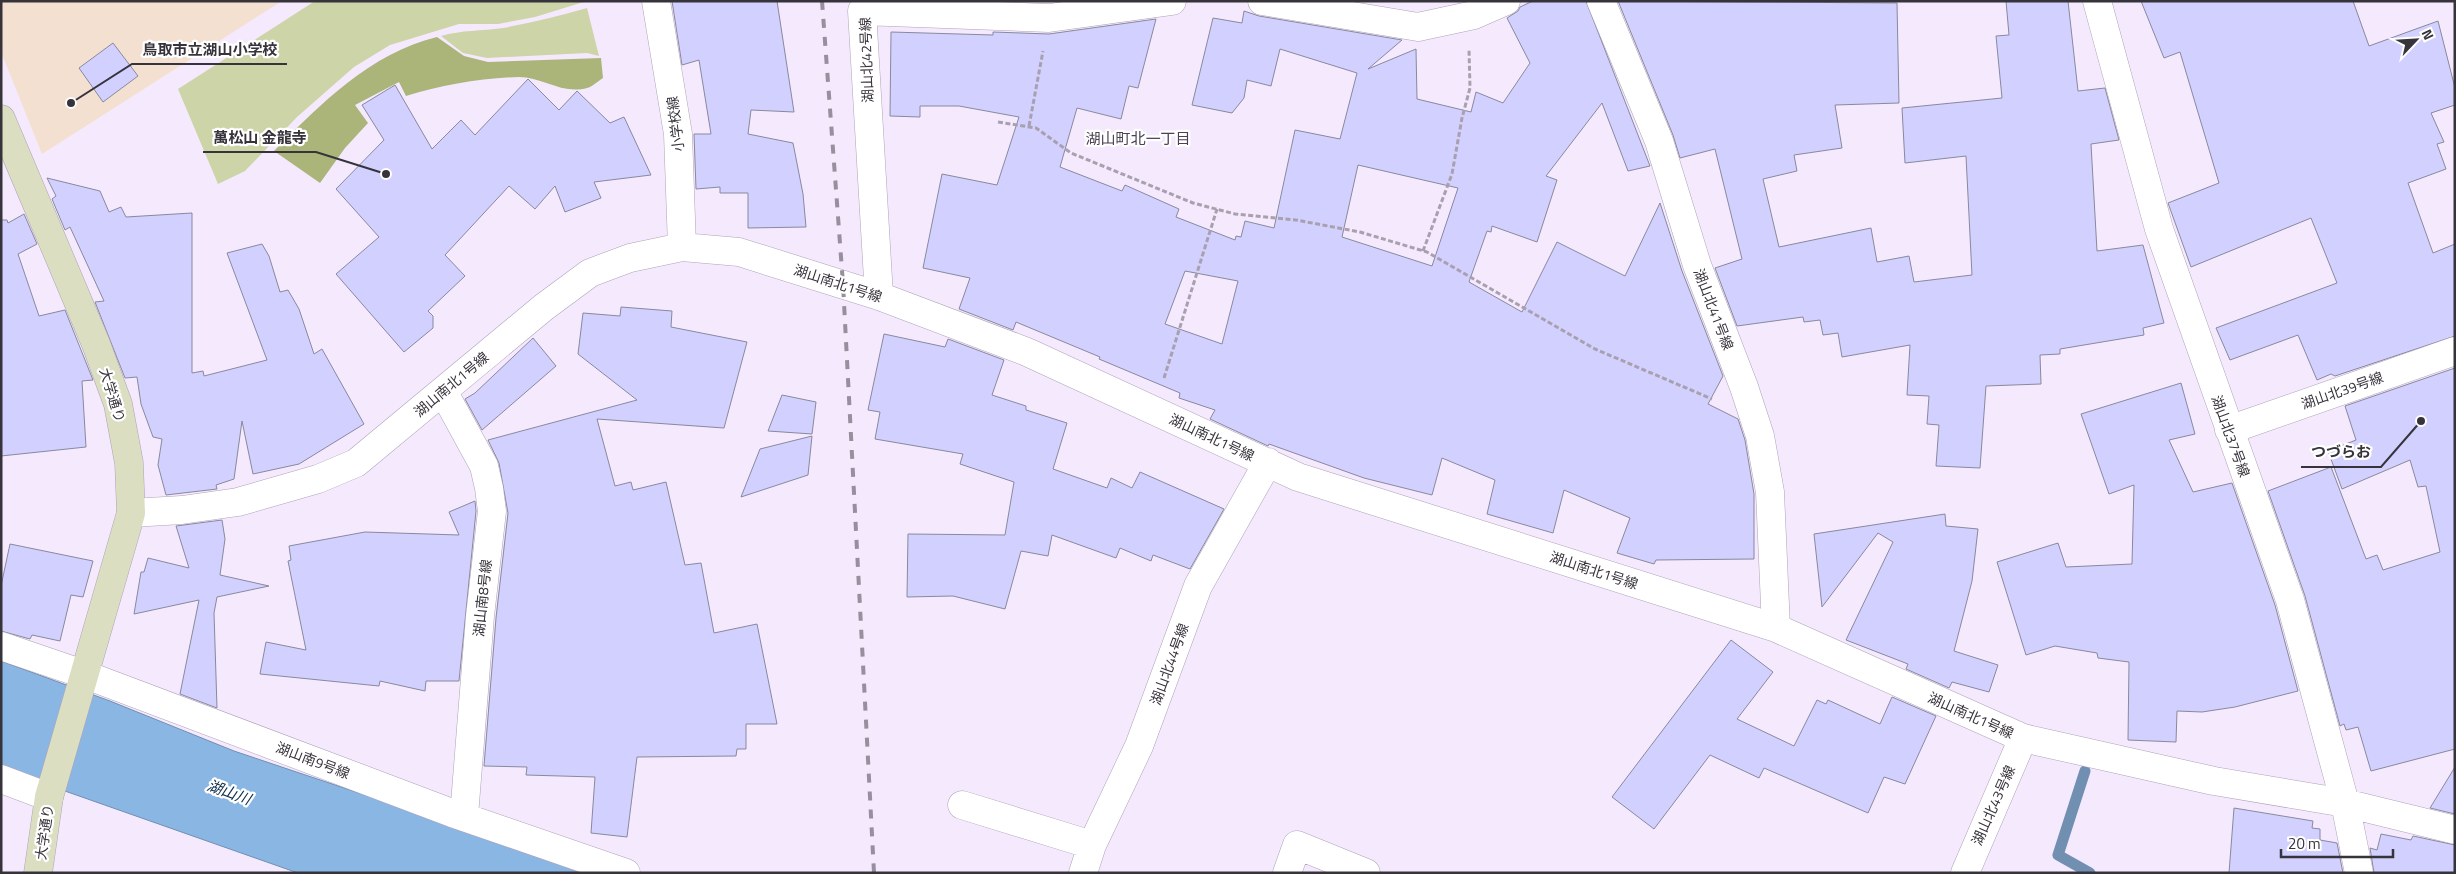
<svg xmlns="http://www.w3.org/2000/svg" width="2456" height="874" font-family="'Titillium Web','Noto Sans JP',sans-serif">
<rect width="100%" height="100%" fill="#f5e9fd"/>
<path fill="#f3e0d0" d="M 1,1 L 282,1 L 42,154 L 1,52 Z"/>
<path fill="#cdd4a7" d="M 315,1 L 587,1 L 535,17 L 498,24 L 459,24 L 390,45 L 354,67 L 297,117 L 245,171 L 218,184 L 178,89 Z
M 587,8 L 599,56 L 587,53 L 487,58 L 463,53 L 441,36 C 462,30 481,31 503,28 C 531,23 559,16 587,8 Z"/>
<path fill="#abb479" d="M 437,37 L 464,56 L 488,62 L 601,58 L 603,78 C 598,81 592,87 587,88 C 563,95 542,77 519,77 C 481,78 442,85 406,96 L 399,82 L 355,105 L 368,123 L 345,148 L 320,183 L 274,151 C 322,103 369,54 437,37 Z"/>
<path fill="#8ab6e3" stroke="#718fb1" d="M 1,661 L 110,701 L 234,751 L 597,873 L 298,873 L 8,771 L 1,768 Z"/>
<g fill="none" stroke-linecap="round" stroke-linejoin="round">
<path stroke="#718fb1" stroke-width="11" d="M 2085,771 L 2058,855 L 2090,873"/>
</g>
<path fill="#d1d0ff" stroke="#89899d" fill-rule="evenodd" d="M 672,1 L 777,1 L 794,112 L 751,110 L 748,134 L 793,143 L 803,194 L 806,227 L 748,228 L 748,193 L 720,193 L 720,187 L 696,189 L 694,134 L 711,134 L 699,60 L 682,65 Z
M 1533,1 L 1586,1 L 1650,166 L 1628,171 L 1602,103 L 1546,176 L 1557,180 L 1537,242 L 1492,226 L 1491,232 L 1487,231 L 1469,282 L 1522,312 L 1557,242 L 1625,276 L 1660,203 L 1682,271 L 1723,376 L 1708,404 L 1738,419 L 1745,440 L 1754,494 L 1754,559 L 1656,560 L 1654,564 L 1617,553 L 1630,518 L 1564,490 L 1553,533 L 1487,514 L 1495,480 L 1442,458 L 1432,495 L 1364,478 L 1269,444 L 1268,446 L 1210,419 L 1215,410 L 1179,398 L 1180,393 L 1099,359 L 1100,357 L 1016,322 L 1013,330 L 959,309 L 970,278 L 923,268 L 942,174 L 997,185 L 1019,117 L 959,106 L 920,106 L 920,117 L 890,116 L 891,32 L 993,35 L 993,32 L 1049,34 L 1156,19 L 1138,88 L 1129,86 L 1121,119 L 1077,108 L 1060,167 L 1122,191 L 1125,185 L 1179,209 L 1176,217 L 1235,240 L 1236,236 L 1241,237 L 1245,221 L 1274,228 L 1295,130 L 1340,139 L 1357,73 L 1280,49 L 1271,86 L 1247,80 L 1244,98 L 1232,113 L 1192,105 L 1213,18 L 1242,23 L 1244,11 L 1259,16 L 1402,40 L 1368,69 L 1416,49 L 1417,99 L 1471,112 L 1476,92 L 1503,103 L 1530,63 L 1507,18 L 1518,11 L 1520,7 ZM 1358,165 L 1458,188 L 1432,266 L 1342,237 ZM 1185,271 L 1238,281 L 1222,344 L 1165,324 Z
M 1618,1 L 1897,3 L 1899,103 L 1835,105 L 1842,148 L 1794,155 L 1797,171 L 1763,179 L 1779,247 L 1871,228 L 1877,262 L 1909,256 L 1914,282 L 1972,275 L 1966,156 L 1905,163 L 1902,108 L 2002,98 L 1996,36 L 2009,35 L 2006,1 L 2068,1 L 2078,91 L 2105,88 L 2119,140 L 2091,144 L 2097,251 L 2143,245 L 2164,323 L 2143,328 L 2144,335 L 2060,349 L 2060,354 L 2040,355 L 2041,384 L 1986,386 L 1980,468 L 1936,466 L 1939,425 L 1927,424 L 1929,396 L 1907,395 L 1910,345 L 1842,357 L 1838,333 L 1823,335 L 1820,320 L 1804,322 L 1803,317 L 1737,326 L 1715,268 L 1742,259 L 1715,149 L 1680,158 L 1673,135 Z
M 2141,1 L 2353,1 L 2369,46 L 2438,21 L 2455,88 L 2455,105 L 2431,113 L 2444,142 L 2437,144 L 2446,169 L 2408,183 L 2433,253 L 2455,244 L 2455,336 L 2335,376 L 2331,374 L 2317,380 L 2298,335 L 2230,360 L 2216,328 L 2337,283 L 2311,218 L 2191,267 L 2168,203 L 2219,183 L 2180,52 L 2164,58 Z
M 113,43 L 138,76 L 103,102 L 79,68 Z
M 528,79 L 559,110 L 577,91 L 610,123 L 624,117 L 651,175 L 594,182 L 601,198 L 565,212 L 555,186 L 535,209 L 509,186 L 445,255 L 465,276 L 428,311 L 433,316 L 433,328 L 404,352 L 336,274 L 379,237 L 336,189 L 384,140 L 362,105 L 395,85 L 432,149 L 461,120 L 475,135 Z
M 47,178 L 100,191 L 109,212 L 121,207 L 126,217 L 192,213 L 192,373 L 203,371 L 204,376 L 267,360 L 227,253 L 262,244 L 269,256 L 280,292 L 288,290 L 299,309 L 314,354 L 322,349 L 364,424 L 299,464 L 253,474 L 242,421 L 234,479 L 216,485 L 217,489 L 166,495 L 158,465 L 162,439 L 153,437 L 141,404 L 137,377 L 125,378 L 95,302 L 104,301 L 70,227 L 65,230 L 52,199 L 56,196 Z
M 24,214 L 37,244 L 18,254 L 39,316 L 65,310 L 93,380 L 82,381 L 86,447 L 1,456 L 1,220 L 7,220 L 8,223 Z
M 621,307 L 672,311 L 671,327 L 747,342 L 724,428 L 597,419 L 615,486 L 631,482 L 633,490 L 666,482 L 685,565 L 701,563 L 714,633 L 757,624 L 777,724 L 746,724 L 746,749 L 737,749 L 736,756 L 637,757 L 627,837 L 591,833 L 595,777 L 526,775 L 527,767 L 484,766 L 496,618 L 508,513 L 499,463 L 488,440 L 637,400 L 578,354 L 583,313 L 620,316 Z
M 884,334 L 945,347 L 948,339 L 1004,360 L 992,395 L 1026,406 L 1026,410 L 1067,423 L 1053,469 L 1107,488 L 1111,478 L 1132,488 L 1140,472 L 1224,509 L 1190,569 L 1153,555 L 1151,561 L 1120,548 L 1116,558 L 1052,535 L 1048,556 L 1021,551 L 1005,609 L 953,596 L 907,597 L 908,534 L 1005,535 L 1014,482 L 960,464 L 963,454 L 875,439 L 880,412 L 868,410 Z
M 533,338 L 556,366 L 482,430 L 465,399 L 475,393 Z
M 2455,368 L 2455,749 L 2371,771 L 2358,727 L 2346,730 L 2344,724 L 2340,726 L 2305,596 L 2268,491 L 2331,467 L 2366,559 L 2377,555 L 2383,570 L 2440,552 L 2426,486 L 2418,487 L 2410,460 L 2342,489 L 2328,451 L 2356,440 L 2345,406 Z
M 2181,383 L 2195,434 L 2169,440 L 2193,492 L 2232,483 L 2275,605 L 2298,691 L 2235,707 L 2202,712 L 2177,711 L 2176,742 L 2128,740 L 2129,662 L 2098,658 L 2097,653 L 2055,646 L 2026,655 L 1997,562 L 2058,543 L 2066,567 L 2132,564 L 2134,485 L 2109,494 L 2081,414 Z
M 782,395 L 816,402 L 812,434 L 768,431 Z
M 812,436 L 808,475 L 741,497 L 760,449 Z
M 475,501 L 476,511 L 459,681 L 426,681 L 425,691 L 380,681 L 379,686 L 260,674 L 266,642 L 306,650 L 288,561 L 291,560 L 289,546 L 365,532 L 459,535 L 449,512 Z
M 1945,514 L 1946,526 L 1978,529 L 1972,581 L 1954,651 L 1998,665 L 1989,692 L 1952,682 L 1949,688 L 1906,669 L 1908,664 L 1846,640 L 1893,542 L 1878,533 L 1822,607 L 1814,534 Z
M 222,520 L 225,539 L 220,575 L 269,586 L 217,597 L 214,613 L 217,708 L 180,694 L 199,600 L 134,614 L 141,572 L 144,572 L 148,558 L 189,568 L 176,526 Z
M 10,544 L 93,561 L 83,597 L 71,595 L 60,641 L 32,635 L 30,639 L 1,631 L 1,586 Z
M 1731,640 L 1773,672 L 1737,719 L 1794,746 L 1817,700 L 1826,704 L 1828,700 L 1880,724 L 1892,697 L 1936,716 L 1905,784 L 1884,777 L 1868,813 L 1764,768 L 1759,778 L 1710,755 L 1654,829 L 1612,797 Z
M 2455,767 L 2455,814 L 2430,808 Z
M 2234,808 L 2313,821 L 2312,828 L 2320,829 L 2320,840 L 2337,843 L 2343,873 L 2229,873 Z
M 2381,834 L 2411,840 L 2413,836 L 2455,845 L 2455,873 L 2374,873 L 2370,848 L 2377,850 Z"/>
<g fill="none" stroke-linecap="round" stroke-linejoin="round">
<g stroke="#afa3b7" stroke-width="29">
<path id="street" d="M 656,1 L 678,134 L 682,247
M 1262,1 L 1418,27 L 1474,15 L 1506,1
M 1601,1 L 1659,141 L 1697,265 L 1744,387 L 1760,436 L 1770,492 L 1776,628
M 2097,1 L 2159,229 L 2290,600 L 2345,803 L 2359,873
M 879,296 L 862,11 L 1049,18 L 1172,1
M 443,391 L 484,466 L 489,488 L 492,511 L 480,616 L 464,816
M 2229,430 L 2455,351
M 131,513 L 182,510 L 238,502 L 318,479 L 356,463 L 544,307 L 590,273 L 630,258 L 682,247 L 739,252 L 879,296 L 1027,352 L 1298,477 L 1776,628 L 2023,738 L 2214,781 L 2345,803 L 2455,830
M 1,646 L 86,675 L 452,813 L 626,873
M 1,779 L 49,797
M 962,805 L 1092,845
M 1083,873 L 1092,845 L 1139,746 L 1198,586 L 1268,462
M 1287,873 L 1297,845 L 1366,873
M 1965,873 L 2023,738"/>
</g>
<g stroke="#afa3b7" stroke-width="29">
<path id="secondary" d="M 1,119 L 96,344 L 118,404 L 129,463 L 131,513 L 49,797 L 38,873"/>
</g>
<path stroke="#a9a0af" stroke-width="3" stroke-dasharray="5 2.5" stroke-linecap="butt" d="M 998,122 L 1036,128 L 1071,153 L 1193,203 L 1235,214 L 1296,220 L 1360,232 L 1427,252 L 1595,349 L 1712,399
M 1029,126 L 1043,51
M 1423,251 L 1452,174 L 1462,118 L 1470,88 L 1469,49
M 1164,378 L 1217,209"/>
<use href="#street" stroke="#fff" stroke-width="28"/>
<use href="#secondary" stroke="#dbdec1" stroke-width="28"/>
<path stroke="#978f9d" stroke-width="4" stroke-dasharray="9 9" stroke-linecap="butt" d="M 822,1 L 843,284 L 874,873"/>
</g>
<g text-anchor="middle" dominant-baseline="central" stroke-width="4.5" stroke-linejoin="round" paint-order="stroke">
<g font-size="14" fill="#37333b" stroke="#fff">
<text transform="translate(866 60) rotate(-92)">湖山北42号線</text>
<text transform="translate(675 124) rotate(-97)">小学校線</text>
<text transform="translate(838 283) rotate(18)">湖山南北1号線</text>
<text transform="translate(1714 309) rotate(69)">湖山北41号線</text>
<text transform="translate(451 384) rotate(-40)">湖山南北1号線</text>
<text transform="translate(2342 390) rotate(-19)">湖山北39号線</text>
<text transform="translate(113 395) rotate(73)">大学通り</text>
<text transform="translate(2231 436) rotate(70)">湖山北37号線</text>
<text transform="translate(1212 437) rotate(25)">湖山南北1号線</text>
<text transform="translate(1594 570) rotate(18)">湖山南北1号線</text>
<text transform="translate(482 598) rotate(-84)">湖山南8号線</text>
<text transform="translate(1169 664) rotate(-70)">湖山北44号線</text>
<text transform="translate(1971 715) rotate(24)">湖山南北1号線</text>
<text transform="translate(313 760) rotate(21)">湖山南9号線</text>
<text transform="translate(1993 805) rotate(-66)">湖山北43号線</text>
<text transform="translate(44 832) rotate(-82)">大学通り</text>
</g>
<g font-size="15" fill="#4b4152" stroke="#fff">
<text x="1138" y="138">湖山町北一丁目</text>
</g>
<g font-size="15" font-style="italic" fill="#0c2c4a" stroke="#fff">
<text transform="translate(229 792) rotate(20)">湖山川</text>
</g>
</g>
<path fill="none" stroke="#37333b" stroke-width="2" d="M71 103L132 64H287M386 174L316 152H203M2421 421L2381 467H2301"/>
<g fill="#37333b" stroke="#fff" stroke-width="2">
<circle cx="71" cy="103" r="5"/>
<circle cx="386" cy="174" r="5"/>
<circle cx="2421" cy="421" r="5"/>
</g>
<g font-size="15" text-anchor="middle" font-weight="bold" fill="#37333b" stroke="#fff" stroke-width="4.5" stroke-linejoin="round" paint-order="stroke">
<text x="210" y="55">鳥取市立湖山小学校</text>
<text x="260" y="143">萬松山 金龍寺</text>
<text x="2341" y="457">つづらお</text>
</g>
<rect width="2456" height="874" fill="none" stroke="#37333b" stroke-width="5"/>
<g transform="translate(2416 40) rotate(65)" stroke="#ffffff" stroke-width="4" paint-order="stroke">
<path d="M0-4L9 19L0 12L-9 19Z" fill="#37333b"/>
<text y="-8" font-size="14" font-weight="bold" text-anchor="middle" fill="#37333b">N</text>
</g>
<path d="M2281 849v8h112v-8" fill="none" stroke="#37333b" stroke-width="2.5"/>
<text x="2288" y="849" font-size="15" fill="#37333b" stroke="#ffffff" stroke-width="4" paint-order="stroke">20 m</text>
</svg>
